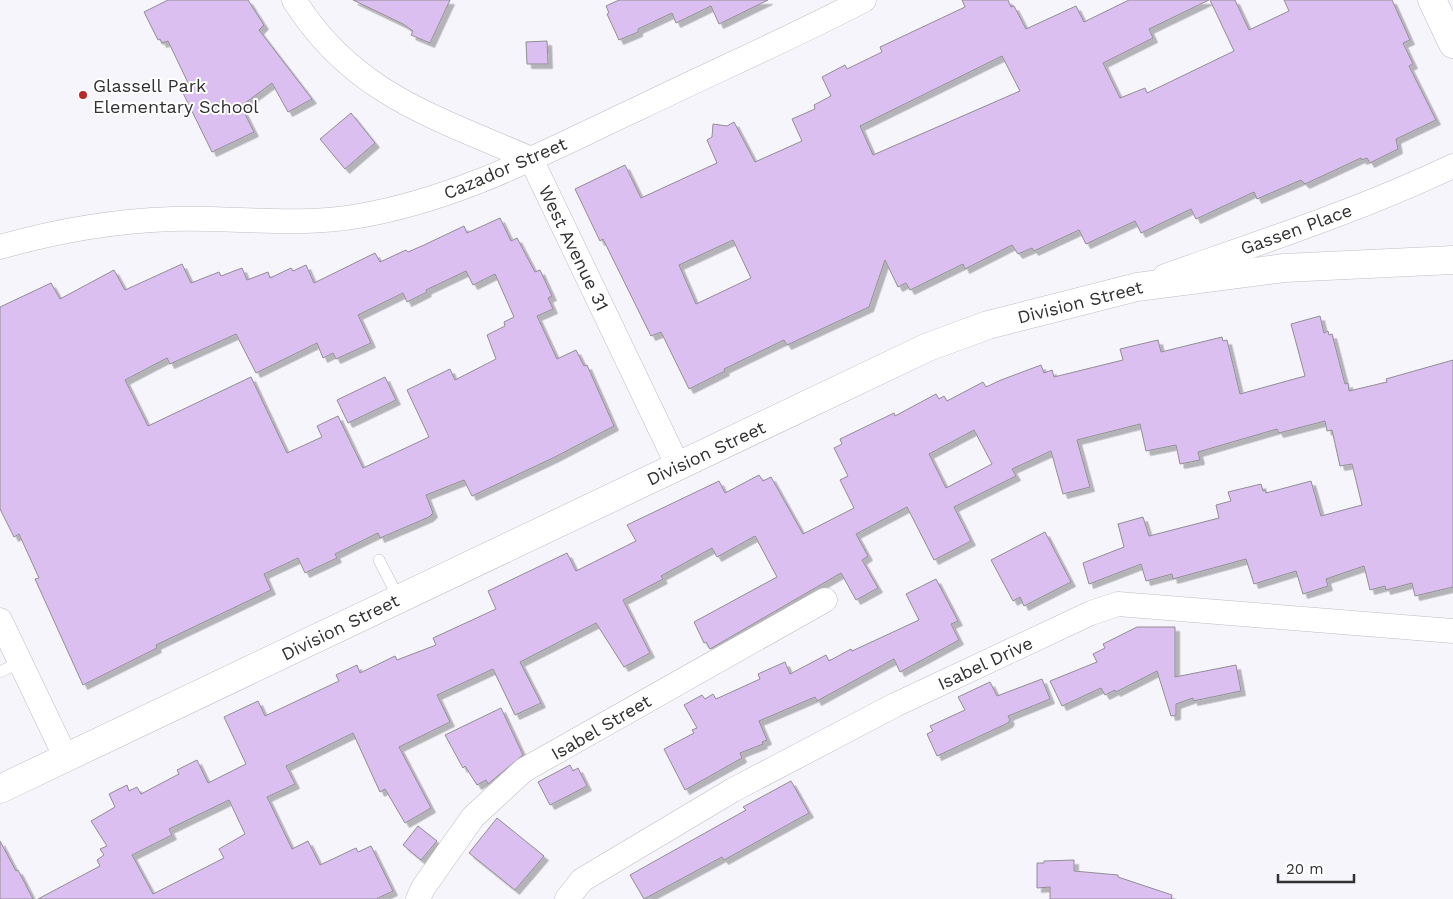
<svg xmlns="http://www.w3.org/2000/svg" width="1453" height="899" font-family="'Work Sans',sans-serif">
<defs>
<filter id="shadow"><feDropShadow dx="4.5" dy="4.5" stdDeviation="0" flood-color="#0004"/></filter>
</defs>
<rect width="100%" height="100%" fill="#f5f5fb"/>
<path fill="#dabff0" stroke="#918e94" fill-rule="evenodd" filter="url(#shadow)" d="M 168,0 L 248,0 L 264,25 L 259,30 L 312,99 L 288,112 L 272,83 L 241,106 L 254,132 L 212,152 L 182,91 L 190,87 L 168,41 L 162,43 L 160,39 L 158,40 L 144,12 Z
M 353,0 L 450,0 L 430,43 L 411,35 L 413,31 L 403,24 Z
M 619,0 L 768,0 L 719,24 L 711,6 L 676,23 L 672,13 L 638,29 L 638,32 L 619,40 L 607,14 L 609,13 L 606,6 Z
M 962,0 L 1008,0 L 1011,7 L 1014,6 L 1026,29 L 1076,6 L 1084,22 L 1129,0 L 1209,0 L 1149,29 L 1153,38 L 1103,63 L 1120,98 L 1145,88 L 1147,93 L 1234,51 L 1210,0 L 1235,0 L 1249,30 L 1289,11 L 1284,0 L 1392,0 L 1410,40 L 1403,43 L 1413,64 L 1409,66 L 1436,120 L 1396,139 L 1398,149 L 1370,163 L 1367,158 L 1362,160 L 1361,158 L 1305,184 L 1301,180 L 1257,199 L 1254,192 L 1196,219 L 1191,209 L 1141,233 L 1135,221 L 1086,244 L 1079,230 L 1034,251 L 1032,248 L 1018,254 L 1012,245 L 965,269 L 963,264 L 910,290 L 906,283 L 898,287 L 885,260 L 869,307 L 787,345 L 784,340 L 724,369 L 725,371 L 689,389 L 661,332 L 651,336 L 603,239 L 600,241 L 575,189 L 625,165 L 641,198 L 717,163 L 707,140 L 712,137 L 713,124 L 727,126 L 734,122 L 755,162 L 802,141 L 792,119 L 815,109 L 814,105 L 831,96 L 822,77 L 845,65 L 847,69 L 882,52 L 880,47 L 965,7 ZM 1002,56 L 1020,91 L 873,155 L 860,126 ZM 733,240 L 751,278 L 696,304 L 679,265 Z
M 547,41 L 548,64 L 527,64 L 526,42 Z
M 351,113 L 375,143 L 345,169 L 320,139 Z
M 500,218 L 511,241 L 517,238 L 535,272 L 540,270 L 552,296 L 548,298 L 553,309 L 537,316 L 557,359 L 576,350 L 584,366 L 587,365 L 614,426 L 555,457 L 472,496 L 464,480 L 426,495 L 433,513 L 429,517 L 380,538 L 378,533 L 335,554 L 337,558 L 305,573 L 298,558 L 264,574 L 271,590 L 156,645 L 157,648 L 83,685 L 35,579 L 39,578 L 19,534 L 14,537 L 0,509 L 0,307 L 51,283 L 60,299 L 114,270 L 125,290 L 182,264 L 191,283 L 219,272 L 221,276 L 242,268 L 247,280 L 268,272 L 270,278 L 291,268 L 293,271 L 306,265 L 314,283 L 375,253 L 380,262 L 406,250 L 408,252 L 424,245 L 464,226 L 467,233 ZM 466,271 L 473,285 L 495,274 L 514,317 L 504,322 L 505,326 L 487,335 L 496,359 L 455,380 L 450,369 L 407,390 L 429,437 L 363,468 L 338,416 L 317,426 L 322,437 L 287,453 L 251,377 L 148,426 L 125,380 L 167,358 L 170,364 L 236,334 L 256,373 L 317,343 L 323,358 L 333,353 L 336,359 L 371,343 L 358,315 L 403,293 L 407,302 L 427,292 L 426,290 Z
M 1320,316 L 1324,333 L 1328,331 L 1329,335 L 1332,334 L 1345,384 L 1348,383 L 1349,391 L 1387,382 L 1386,379 L 1453,360 L 1453,587 L 1415,596 L 1412,583 L 1386,590 L 1385,586 L 1370,590 L 1364,566 L 1326,579 L 1328,586 L 1303,594 L 1296,571 L 1254,584 L 1246,559 L 1173,579 L 1172,574 L 1146,581 L 1141,564 L 1089,584 L 1083,563 L 1124,547 L 1118,524 L 1143,517 L 1149,536 L 1219,518 L 1216,505 L 1231,501 L 1228,492 L 1261,484 L 1263,491 L 1265,490 L 1266,493 L 1311,481 L 1321,516 L 1362,505 L 1352,464 L 1340,466 L 1332,430 L 1327,431 L 1325,421 L 1279,433 L 1277,429 L 1198,452 L 1200,460 L 1180,464 L 1176,445 L 1146,451 L 1140,424 L 1077,440 L 1090,487 L 1063,494 L 1051,451 L 1012,469 L 1016,476 L 954,507 L 971,541 L 934,560 L 907,507 L 856,534 L 868,556 L 862,560 L 878,588 L 856,600 L 841,573 L 710,649 L 706,642 L 704,643 L 694,622 L 777,577 L 755,536 L 717,557 L 712,548 L 661,576 L 663,579 L 623,600 L 650,653 L 624,667 L 596,623 L 520,662 L 541,703 L 515,715 L 493,669 L 437,695 L 450,722 L 399,747 L 431,808 L 405,823 L 385,789 L 380,792 L 353,733 L 286,766 L 295,784 L 267,797 L 292,849 L 308,841 L 320,865 L 356,848 L 358,852 L 371,846 L 393,891 L 376,899 L 38,899 L 100,866 L 97,860 L 104,855 L 100,849 L 107,846 L 91,821 L 115,807 L 109,794 L 127,785 L 129,791 L 137,787 L 141,794 L 179,774 L 177,770 L 197,760 L 208,783 L 246,764 L 224,717 L 258,701 L 265,716 L 339,681 L 336,675 L 357,665 L 360,673 L 395,656 L 397,660 L 436,645 L 433,638 L 496,609 L 488,591 L 567,553 L 576,571 L 636,541 L 627,525 L 719,481 L 725,493 L 759,475 L 763,481 L 771,477 L 803,534 L 854,508 L 840,480 L 848,476 L 834,448 L 842,444 L 840,439 L 894,413 L 895,416 L 936,394 L 939,399 L 944,396 L 947,401 L 983,382 L 986,387 L 1001,380 L 1041,365 L 1044,373 L 1052,370 L 1054,377 L 1123,360 L 1120,349 L 1158,340 L 1161,352 L 1222,337 L 1223,341 L 1227,340 L 1240,394 L 1305,376 L 1291,324 ZM 974,430 L 992,464 L 946,488 L 929,454 ZM 229,800 L 245,834 L 219,849 L 224,858 L 153,894 L 132,855 L 172,835 L 169,829 Z
M 385,377 L 396,400 L 348,423 L 337,400 Z
M 1045,532 L 1071,582 L 1024,606 L 1020,597 L 1013,601 L 991,560 Z
M 936,579 L 958,621 L 951,624 L 959,640 L 900,672 L 894,659 L 817,701 L 815,697 L 759,721 L 767,740 L 762,742 L 763,744 L 740,753 L 742,758 L 685,790 L 664,749 L 694,733 L 692,730 L 697,728 L 684,705 L 702,695 L 705,699 L 713,694 L 716,699 L 760,679 L 758,674 L 785,662 L 790,674 L 826,655 L 829,661 L 851,649 L 852,651 L 919,620 L 906,594 Z
M 1137,627 L 1175,627 L 1175,677 L 1236,665 L 1241,691 L 1193,701 L 1193,698 L 1176,704 L 1176,715 L 1171,716 L 1157,671 L 1116,692 L 1115,690 L 1105,695 L 1101,688 L 1062,706 L 1050,681 L 1097,662 L 1093,654 L 1105,648 L 1103,644 Z
M 1042,679 L 1050,699 L 1008,716 L 1010,720 L 1008,723 L 937,756 L 927,734 L 933,731 L 930,726 L 965,710 L 958,697 L 990,682 L 997,696 Z
M 501,708 L 523,755 L 488,784 L 486,780 L 477,785 L 465,766 L 463,768 L 445,735 Z
M 570,765 L 573,771 L 578,768 L 587,786 L 550,805 L 538,782 Z
M 791,781 L 809,813 L 724,860 L 722,857 L 644,899 L 630,875 L 746,810 L 743,807 Z
M 497,818 L 544,856 L 515,890 L 469,853 Z
M 418,826 L 437,841 L 421,860 L 403,845 Z
M 0,841 L 16,871 L 18,870 L 33,899 L 0,899 Z
M 1074,860 L 1074,871 L 1118,875 L 1118,877 L 1172,895 L 1171,899 L 1050,899 L 1050,887 L 1037,888 L 1037,863 L 1044,863 L 1044,861 Z"/>
<g fill="none" stroke-linecap="round" stroke-linejoin="round">
<g stroke="#bebdc4" stroke-width="12">
<path id="service" d="M 379,560 L 399,599
M 0,672 L 20,662"/>
</g>
<g stroke="#bebdc4" stroke-width="25">
<path id="minor" d="M 294,0 C 353,94 435,117 531,159 L 678,466
M 0,247 C 56,231 114,221 172,219 C 235,217 297,227 359,216 C 460,199 549,150 641,107 C 715,71 791,38 864,0
M 1165,276 C 1262,242 1360,210 1453,166
M 0,620 L 66,758
M 418,899 L 423,888 L 473,817 L 524,770 L 825,600
M 567,899 L 582,880 L 733,790 L 895,705 L 1091,613 L 1118,604 L 1453,631"/>
</g>
<g stroke="#bebdc4" stroke-width="29">
<path id="tertiary" d="M 1432,0 L 1453,44
M 0,789 L 928,347 L 988,325 L 1137,287 L 1284,268 L 1453,260"/>
</g>
<use href="#service" stroke="#fff" stroke-width="11"/>
<use href="#minor" stroke="#fff" stroke-width="24"/>
<use href="#tertiary" stroke="#fff" stroke-width="28"/>
</g>
<circle fill="#b92a27" stroke="#fff" stroke-width="2" cx="83" cy="95" r="5"/>
<g text-anchor="middle" dominant-baseline="central" stroke-width="4" stroke-linejoin="round" paint-order="stroke">
<g font-size="18" fill="#313133" stroke="#fff" text-anchor="start">
<text x="93" y="85">Glassell Park<tspan x="93" dy="21">Elementary School</tspan></text>
</g>
<g font-size="18" fill="#313133" stroke="#fff">
<text transform="translate(505 168) rotate(-23)">Cazador Street</text>
<text transform="translate(1296 229) rotate(-20)">Gassen Place</text>
<text transform="translate(574 248) rotate(64)">West Avenue 31</text>
<text transform="translate(1080 302) rotate(-14)">Division Street</text>
<text transform="translate(706 453) rotate(-25)">Division Street</text>
<text transform="translate(340 627) rotate(-26)">Division Street</text>
<text transform="translate(985 663) rotate(-25)">Isabel Drive</text>
<text transform="translate(601 727) rotate(-30)">Isabel Street</text>
</g>
</g>
<path d="M1278 874v8h76v-8" fill="none" stroke="#313133" stroke-width="2.5"/>
<text x="1286" y="874" font-size="15" fill="#313133" stroke="#ffffff" stroke-width="4" paint-order="stroke">20 m</text>
</svg>
